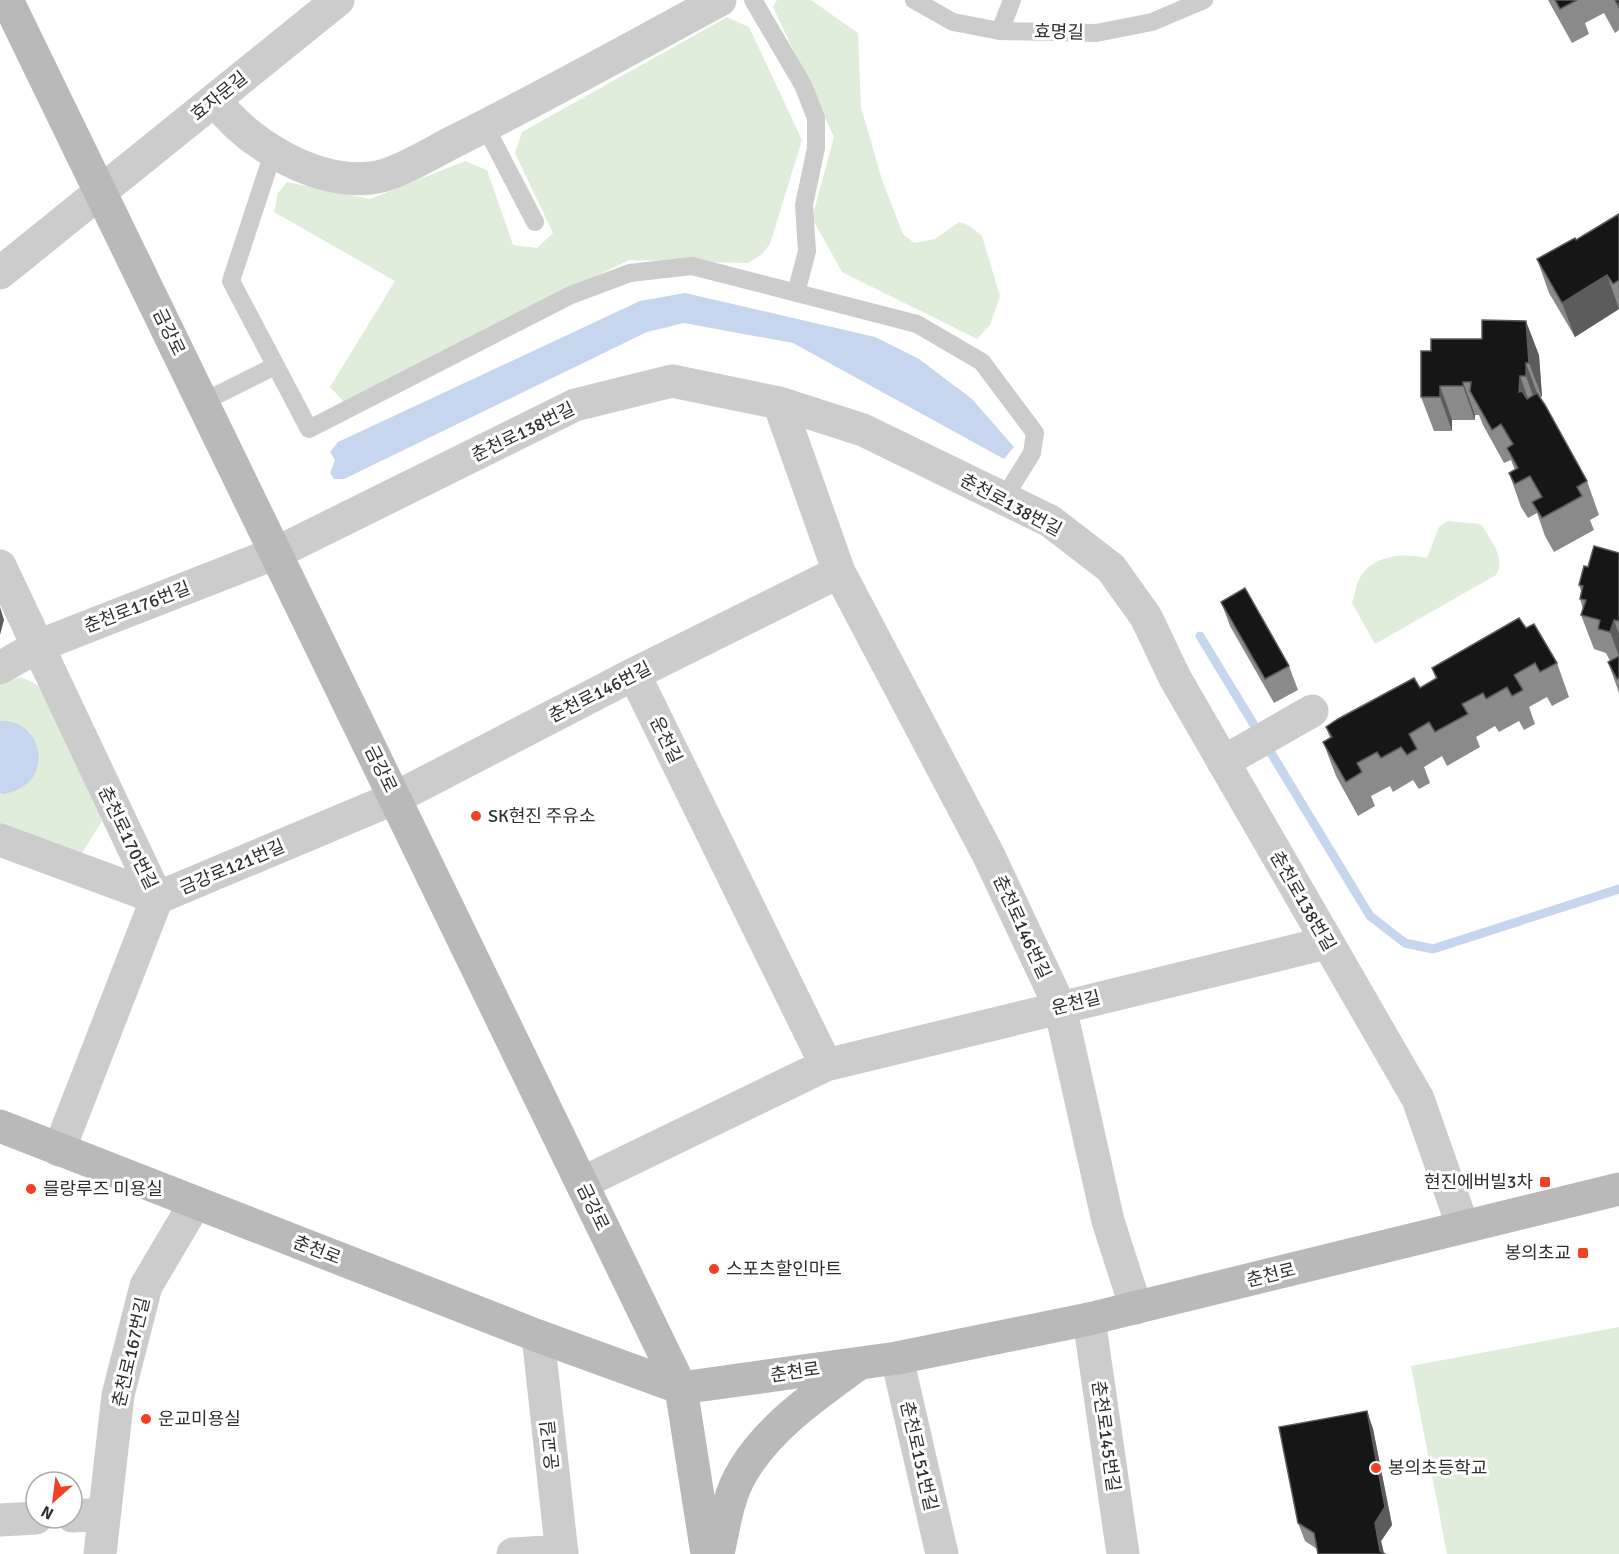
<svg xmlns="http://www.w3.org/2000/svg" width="1619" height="1554" font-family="Signika,'Noto Sans KR',sans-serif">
<rect width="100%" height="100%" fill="#fff"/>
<path fill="#e1eddb" d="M 777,0 L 811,0 L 858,33 L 861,107 L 882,180 L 903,234 L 914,243 L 935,239 L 959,222 L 968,225 L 982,236 L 1000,296 L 990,325 L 977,339 L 842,272 L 812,218 L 834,137 L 773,7 Z
M 727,17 L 749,27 L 802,140 L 770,244 L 761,255 L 748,263 L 629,260 L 344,402 L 330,387 L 395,281 L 274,212 L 278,193 L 287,182 L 370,199 L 465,161 L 487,170 L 513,245 L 537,248 L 553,233 L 515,153 L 522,132 Z
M 1447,521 L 1481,524 C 1490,540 1507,558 1496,575 L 1375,644 L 1352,603 C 1355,595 1356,583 1361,576 C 1375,554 1406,553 1427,558 L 1439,527 Z
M 21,677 L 36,684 L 43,693 L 102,821 L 79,858 L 0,825 L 0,793 L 3,794 L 38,767 L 38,751 L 30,732 L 0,721 L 0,684 Z
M 1619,1327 L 1619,1554 L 1447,1554 L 1411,1366 Z"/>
<path fill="#c6d6ee" d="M 685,293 L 875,337 L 919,359 L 972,399 L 1014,447 L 1004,459 L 793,343 L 684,323 L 647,332 L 344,479 L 334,479 L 330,473 L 335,460 L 330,452 L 338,442 L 640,301 Z
M 0,721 C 45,718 57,786 3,794 L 0,793 Z"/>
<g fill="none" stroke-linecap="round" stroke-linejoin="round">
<path stroke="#c6d6ee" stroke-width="9" d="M 1200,636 L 1370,916 L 1405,943 L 1433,949 L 1619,889"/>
<path stroke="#ccc" stroke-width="18" d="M 753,0 L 803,85 L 816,118 L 816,148 L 804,205 L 807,251 L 796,293
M 914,0 L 953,22 L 1000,31 L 1096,33 L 1152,22 L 1204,0
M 1000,31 L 1012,0
M 485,126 L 535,222
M 274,150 L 231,281 L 309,429 L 571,295 L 630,273 L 692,266 L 917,324 L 982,362 L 1035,433 L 1032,453 L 1004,498
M 203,402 L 275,366"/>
<path stroke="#ccc" stroke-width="33" d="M 215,100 C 248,144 314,184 371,178 C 398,175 434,151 459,139 C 547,95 633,47 720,0
M 0,273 L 338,0
M 779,403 L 839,572 L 988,854 L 1060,1007 L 1108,1221 L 1136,1308
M 0,566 L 157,898 L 59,1150
M 0,668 L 38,646 L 276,553 L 575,405 L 672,381 L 779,403 L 863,430 L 1050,521 L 1111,568 L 1146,617 L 1175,678 L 1418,1099 L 1463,1227
M 634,674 L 826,1065
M 1223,762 L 1312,711
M 0,840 L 157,898 L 395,798 L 634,674 L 839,572
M 582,1183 L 826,1065 L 1326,943
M 1089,1319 L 1123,1554
M 538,1336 L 562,1554
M 897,1358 L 942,1554
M 72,1516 L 104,1514
M 0,1520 L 36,1518
M 100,1554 L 118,1395 L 146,1286 L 195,1203
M 513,1554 L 562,1551"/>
<path stroke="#b9b9b9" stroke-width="33" d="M 7,0 L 681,1388 L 707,1554
M 0,1126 L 538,1336 L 681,1388 L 897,1358 L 1089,1319 L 1619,1189
M 718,1554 C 724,1526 728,1495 743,1471 C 770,1426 816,1395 857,1365"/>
</g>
<path fill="#8a8a8a" d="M 1548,0 L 1619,0 L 1619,30 L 1615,33 L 1604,13 L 1585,23 L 1589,34 L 1572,43 Z
M 1619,214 L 1619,309 L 1575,337 L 1549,293 L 1537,259 L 1576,240 Z
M 1421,351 L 1539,355 L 1542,397 L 1539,397 L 1587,481 L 1599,515 L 1590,520 L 1594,530 L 1554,552 L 1545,536 L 1537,513 L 1528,518 L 1521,507 L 1509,473 L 1515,470 L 1511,460 L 1504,463 L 1483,425 L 1479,415 L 1475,415 L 1475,420 L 1452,420 L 1452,431 L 1434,431 L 1421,397 Z
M 1619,553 L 1619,693 L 1608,662 L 1610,661 L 1606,653 L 1594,649 L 1581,615 L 1583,609 L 1580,599 L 1581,591 L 1579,585 L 1588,567 Z
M 1221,602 L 1289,666 L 1298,690 L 1274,703 L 1230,626 Z
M 1526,628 L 1557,663 L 1569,697 L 1552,706 L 1547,697 L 1529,707 L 1535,724 L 1524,730 L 1519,721 L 1499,732 L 1495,726 L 1476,737 L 1480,747 L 1447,766 L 1442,756 L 1424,767 L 1430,783 L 1419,789 L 1413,780 L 1393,792 L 1390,786 L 1371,796 L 1375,806 L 1358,816 L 1336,776 L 1323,742 L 1330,738 L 1326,727 L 1420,688 L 1436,679 L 1432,668 Z
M 1367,1411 L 1373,1429 L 1392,1525 L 1381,1541 L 1384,1553 L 1317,1549 L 1305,1541 L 1298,1523 Z"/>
<path fill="#5c5c5c" d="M 1607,275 L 1619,309 L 1575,337 L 1562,303 Z
M 1526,321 L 1539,355 L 1542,397 L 1529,363 Z
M 1526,363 L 1538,396 L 1538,410 L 1526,376 Z
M 1520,376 L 1532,410 L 1519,392 Z
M 1463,382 L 1475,415 L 1475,420 L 1463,386 Z
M 1440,386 L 1452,420 L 1452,431 L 1440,397 Z
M 0,607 L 4,620 L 0,635 Z
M 1614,620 L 1619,634 L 1619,656 L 1610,632 Z
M 1367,1411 L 1373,1429 L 1392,1525 L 1381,1541 L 1384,1554 L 1380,1551 L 1375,1523 Z"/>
<path fill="#161616" stroke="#5c5c5c" stroke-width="1.5" d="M 1555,0 L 1577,0 L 1560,9 Z
M 1615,0 L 1619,0 L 1619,7 Z
M 1619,214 L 1619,280 L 1613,284 L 1607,275 L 1562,303 L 1537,259 L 1575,238 L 1576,240 Z
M 1482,320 L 1526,321 L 1529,363 L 1526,363 L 1526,376 L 1520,376 L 1519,392 L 1522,391 L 1527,399 L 1537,393 L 1545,405 L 1587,481 L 1577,487 L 1582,496 L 1542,518 L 1532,502 L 1542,497 L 1530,476 L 1515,484 L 1509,473 L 1518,468 L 1507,448 L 1513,444 L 1501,424 L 1492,430 L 1470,391 L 1471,382 L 1463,382 L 1463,386 L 1440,386 L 1440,397 L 1421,397 L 1421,351 L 1431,351 L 1431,339 L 1482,339 Z
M 1594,546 L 1619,553 L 1619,621 L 1614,620 L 1610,632 L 1598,629 L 1600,620 L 1581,615 L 1586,600 L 1580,599 L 1583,586 L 1579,585 L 1584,566 L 1588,567 Z
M 1245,588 L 1289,666 L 1265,679 L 1221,602 Z
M 1519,618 L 1526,628 L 1534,624 L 1557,663 L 1540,672 L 1535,663 L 1514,675 L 1523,690 L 1512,696 L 1507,687 L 1486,699 L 1483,693 L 1462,704 L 1468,714 L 1435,732 L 1429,722 L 1409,734 L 1417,749 L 1407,755 L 1401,747 L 1381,758 L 1377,752 L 1357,763 L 1362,772 L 1346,782 L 1323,742 L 1332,737 L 1326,727 L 1338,719 L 1414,678 L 1420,688 L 1437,678 L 1432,668 Z
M 1619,656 L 1619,678 L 1617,679 L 1608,662 Z
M 1367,1411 L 1385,1507 L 1375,1523 L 1380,1551 L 1385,1554 L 1318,1554 L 1314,1533 L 1298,1523 L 1279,1427 Z"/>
<g fill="#f34223" stroke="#fff" stroke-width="2">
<circle cx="476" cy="816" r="6"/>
<rect x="1539" y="1176" width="12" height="12" rx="3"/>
<circle cx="31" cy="1189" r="6"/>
<rect x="1577" y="1247" width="12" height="12" rx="3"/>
<circle cx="714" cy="1269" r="6"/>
<circle cx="146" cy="1419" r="6"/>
<circle cx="1376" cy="1468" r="6"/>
</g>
<g text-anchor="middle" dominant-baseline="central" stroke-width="6" stroke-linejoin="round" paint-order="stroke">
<g font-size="18" fill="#2f2f2f" stroke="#fff">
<text transform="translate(1059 32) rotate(1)">효명길</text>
<text transform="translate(219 96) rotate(-39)">효자문길</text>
<text transform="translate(169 332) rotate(64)">금강로</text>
<text transform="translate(523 432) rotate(-26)">춘천로138번길</text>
<text transform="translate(1011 505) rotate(28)">춘천로138번길</text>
<text transform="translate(137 607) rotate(-21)">춘천로176번길</text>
<text transform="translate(600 692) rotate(-27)">춘천로146번길</text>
<text transform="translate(666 740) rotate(64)">운천길</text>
<text transform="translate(381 769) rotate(64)">금강로</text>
<text transform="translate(128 838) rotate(64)">춘천로170번길</text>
<text transform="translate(232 867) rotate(-23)">금강로121번길</text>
<text transform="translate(1303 901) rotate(60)">춘천로138번길</text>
<text transform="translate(1022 927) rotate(65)">춘천로146번길</text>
<text transform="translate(1076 1003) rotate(-14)">운천길</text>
<text transform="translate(593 1207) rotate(64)">금강로</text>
<text transform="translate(317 1250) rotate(21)">춘천로</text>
<text transform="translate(1271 1275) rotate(-14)">춘천로</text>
<text transform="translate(131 1352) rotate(-77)">춘천로167번길</text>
<text transform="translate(795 1372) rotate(-8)">춘천로</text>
<text transform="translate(1106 1436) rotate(82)">춘천로145번길</text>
<text transform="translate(550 1445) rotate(-96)">운교길</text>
<text transform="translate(919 1456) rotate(77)">춘천로151번길</text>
</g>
<g font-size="18" fill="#2f2f2f" stroke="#fff" text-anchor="start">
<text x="488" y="816">SK현진 주유소</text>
<text x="1533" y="1182" text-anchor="end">현진에버빌3차</text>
<text x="43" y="1189">믈랑루즈 미용실</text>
<text x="1571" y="1253" text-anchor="end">봉의초교</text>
<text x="726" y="1269">스포츠할인마트</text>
<text x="158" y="1419">운교미용실</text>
<text x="1388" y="1468">봉의초등학교</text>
</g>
</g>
<g transform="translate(54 1500) rotate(208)"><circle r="28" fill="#ffffff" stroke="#acacac" stroke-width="1.5"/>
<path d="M0-4.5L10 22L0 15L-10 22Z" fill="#f34223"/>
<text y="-9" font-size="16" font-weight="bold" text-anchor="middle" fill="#2f2f2f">N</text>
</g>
</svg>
